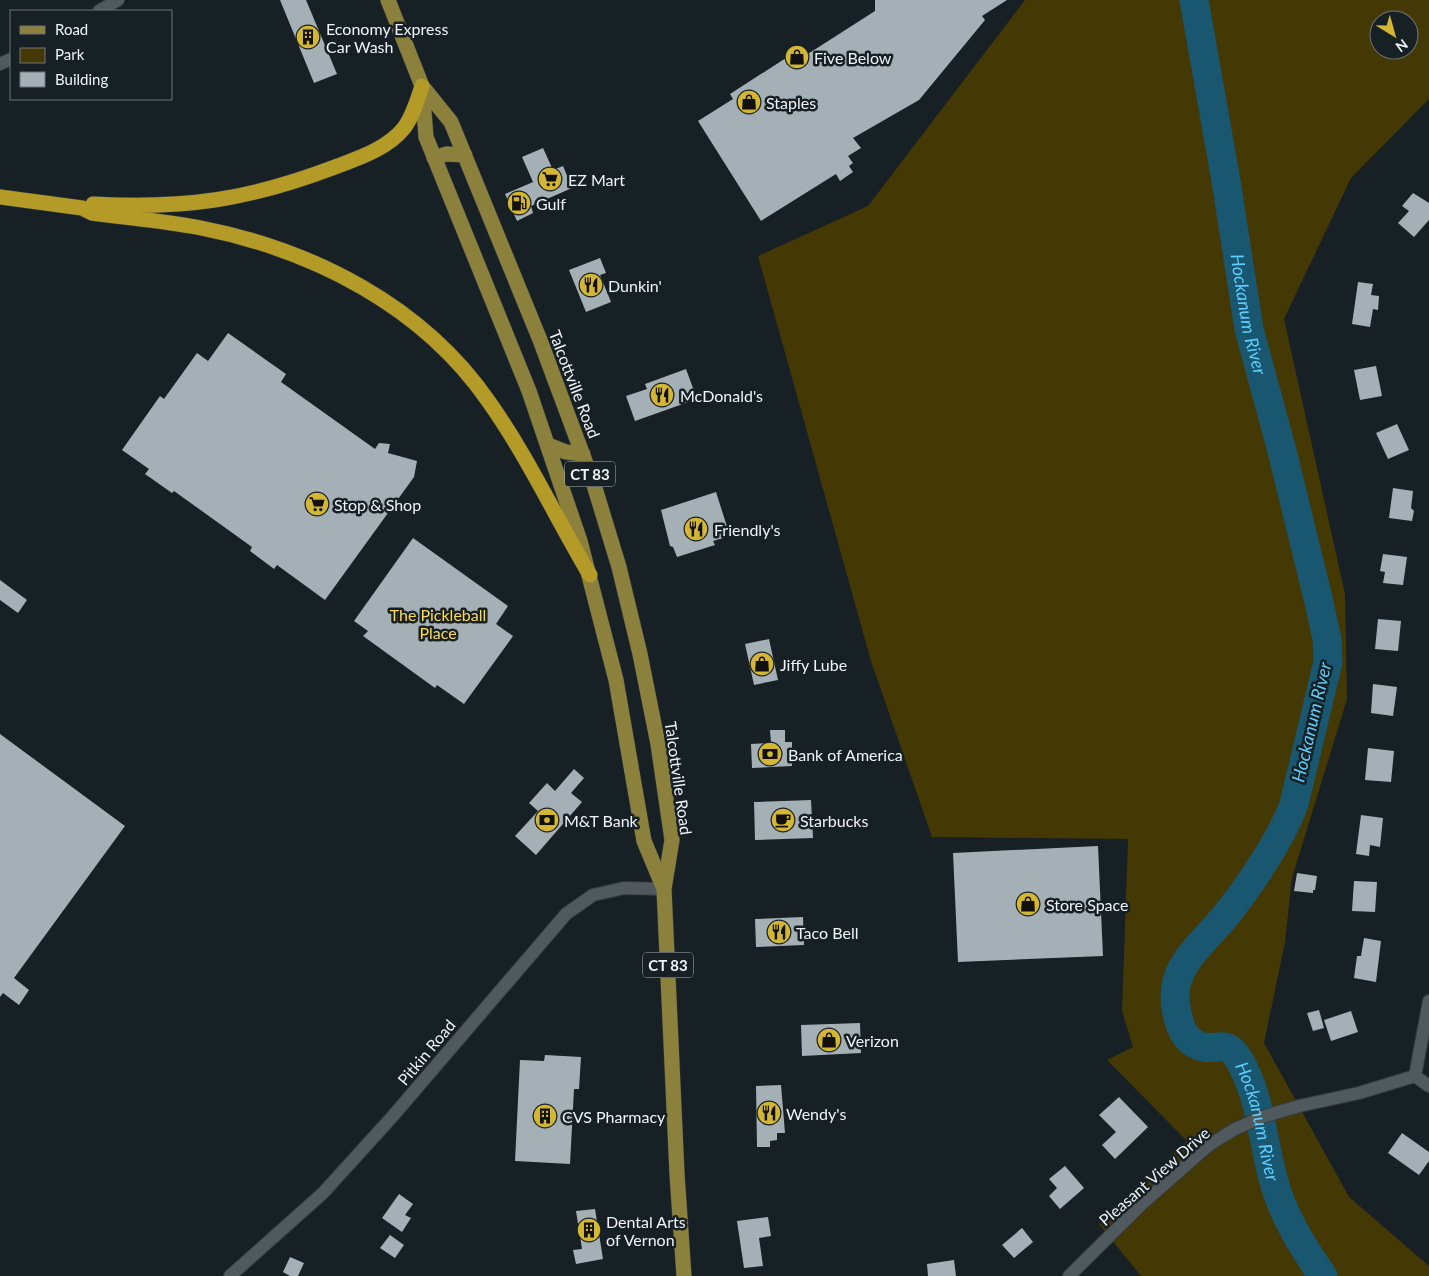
<svg xmlns="http://www.w3.org/2000/svg" width="1429" height="1276" font-family="Lato,sans-serif">
<rect width="100%" height="100%" fill="#172024"/>
<path fill="#443805" fill-rule="evenodd" d="M 1025,0 L 1429,0 L 1429,99 L 1351,178 L 1284,319 L 1345,594 L 1347,699 L 1292,878 L 1285,942 L 1264,1043 L 1349,1197 L 1429,1266 L 1429,1276 L 1141,1276 L 1099,1224 L 1187,1141 L 1107,1060 L 1133,1047 L 1122,1011 L 1128,839 L 932,837 L 871,661 L 758,256 L 868,206 ZM 1379,20 L 1409,20 L 1409,50 L 1379,50 Z"/>
<g fill="none" stroke-linecap="round" stroke-linejoin="round">
<path stroke="#19566f" stroke-width="29" id="s1" d="M 1194,0 L 1226,181 L 1249,329 L 1282,451 L 1318,598 L 1327,639 L 1328,662 L 1294,804 C 1282,838 1245,893 1222,920 C 1206,939 1184,957 1177,981 C 1172,998 1177,1034 1195,1044 C 1218,1056 1226,1031 1244,1069 C 1261,1104 1263,1141 1273,1178 C 1282,1214 1302,1246 1323,1276"/>
</g>
<path fill="#a5b0b6" d="M 280,0 L 306,0 L 337,74 L 314,83 Z
M 875,0 L 1007,0 L 982,16 L 985,20 L 919,100 L 853,138 L 861,148 L 848,156 L 853,163 L 849,166 L 853,172 L 840,181 L 836,174 L 761,221 L 698,121 L 733,99 L 730,94 L 789,56 L 800,59 L 875,11 Z
M 543,148 L 553,170 L 563,166 L 572,188 L 531,206 L 533,213 L 517,221 L 505,194 L 533,182 L 522,157 Z
M 1413,193 L 1429,203 L 1429,220 L 1414,237 L 1398,223 L 1409,211 L 1402,206 Z
M 600,258 L 606,273 L 600,275 L 611,302 L 586,312 L 569,270 Z
M 1358,282 L 1373,284 L 1371,295 L 1379,296 L 1378,310 L 1373,309 L 1370,327 L 1352,324 Z
M 228,333 L 286,374 L 281,382 L 375,449 L 379,443 L 390,444 L 388,453 L 417,461 L 414,477 L 325,600 L 277,565 L 274,569 L 250,551 L 252,547 L 174,491 L 172,493 L 145,474 L 149,469 L 122,450 L 160,396 L 164,399 L 197,353 L 208,361 Z
M 1376,366 L 1382,396 L 1360,400 L 1354,370 Z
M 686,369 L 697,399 L 635,421 L 626,396 L 647,389 L 645,384 Z
M 1397,424 L 1409,450 L 1388,459 L 1376,433 Z
M 1393,488 L 1413,491 L 1411,508 L 1414,511 L 1412,521 L 1389,518 Z
M 716,492 L 730,536 L 713,541 L 715,545 L 677,557 L 673,547 L 670,546 L 661,510 Z
M 413,538 L 508,606 L 496,624 L 513,636 L 464,704 L 437,685 L 435,688 L 363,636 L 368,631 L 354,621 Z
M 1383,554 L 1407,557 L 1403,585 L 1383,583 L 1385,572 L 1380,571 Z
M 0,580 L 27,600 L 18,613 L 0,600 Z
M 1378,619 L 1401,621 L 1398,651 L 1375,649 Z
M 769,639 L 778,680 L 754,685 L 745,644 Z
M 1373,684 L 1397,687 L 1393,716 L 1371,713 Z
M 770,730 L 785,730 L 785,742 L 792,742 L 792,748 L 795,748 L 795,761 L 792,761 L 792,766 L 752,768 L 751,744 L 771,743 Z
M 0,734 L 125,826 L 14,978 L 29,990 L 19,1005 L 3,993 L 0,997 Z
M 1368,748 L 1394,751 L 1391,782 L 1365,780 Z
M 574,769 L 584,778 L 571,793 L 582,802 L 536,855 L 515,836 L 538,811 L 529,803 L 547,783 L 555,791 Z
M 811,800 L 813,838 L 755,840 L 754,802 Z
M 1361,815 L 1383,818 L 1380,847 L 1370,845 L 1369,856 L 1356,854 Z
M 1098,846 L 1103,956 L 958,962 L 953,853 Z
M 1297,873 L 1317,876 L 1315,890 L 1313,890 L 1313,893 L 1294,891 Z
M 1354,881 L 1377,882 L 1375,912 L 1352,911 Z
M 803,917 L 804,945 L 756,947 L 755,919 Z
M 1364,938 L 1381,941 L 1376,982 L 1354,978 L 1357,956 L 1361,956 Z
M 1319,1010 L 1324,1028 L 1313,1031 L 1307,1013 Z
M 1351,1011 L 1358,1032 L 1331,1041 L 1324,1020 Z
M 860,1023 L 861,1053 L 802,1056 L 801,1025 Z
M 545,1055 L 581,1057 L 579,1089 L 574,1089 L 570,1164 L 515,1161 L 520,1060 L 544,1061 Z
M 781,1085 L 785,1133 L 777,1133 L 777,1140 L 770,1141 L 770,1147 L 757,1147 L 756,1086 Z
M 1119,1097 L 1148,1127 L 1115,1159 L 1102,1145 L 1116,1132 L 1099,1115 Z
M 1402,1133 L 1429,1152 L 1429,1161 L 1419,1175 L 1388,1153 Z
M 1065,1166 L 1084,1188 L 1060,1209 L 1049,1196 L 1057,1188 L 1049,1179 Z
M 399,1194 L 413,1204 L 405,1215 L 411,1218 L 402,1232 L 382,1218 Z
M 595,1209 L 603,1259 L 576,1264 L 573,1250 L 582,1249 L 576,1211 Z
M 768,1217 L 771,1236 L 759,1238 L 763,1266 L 744,1268 L 737,1221 Z
M 1022,1228 L 1033,1242 L 1014,1258 L 1002,1245 Z
M 390,1235 L 404,1245 L 395,1258 L 380,1248 Z
M 290,1257 L 304,1263 L 298,1276 L 290,1276 L 283,1272 Z
M 954,1260 L 956,1276 L 928,1276 L 927,1264 Z"/>
<g fill="none" stroke-linecap="round" stroke-linejoin="round">
<g stroke="#373d40" stroke-width="14">
<path id="minor" d="M 99,11 L 118,0
M 0,64 L 11,59
M 1415,1076 L 1429,1001
M 1415,1076 L 1429,1086
M 230,1276 L 323,1193 L 392,1117 L 566,914 L 593,895 L 624,888 L 664,889
M 1069,1276 L 1143,1203 L 1209,1145 L 1235,1129 L 1262,1117 L 1299,1106 L 1359,1093 L 1415,1076"/>
</g>
<g stroke="#373d40" stroke-width="16">
<path id="primary" d="M 388,0 L 422,86 L 426,137 L 529,391 L 580,541 L 616,680 L 644,841 L 664,889
M 422,86 L 451,122 L 540,340 L 594,485 L 619,567 L 640,654 L 658,744 L 672,840 L 664,889 L 677,1174 L 684,1276
M 434,158 L 446,154 L 465,155
M 548,445 L 566,452 L 583,454"/>
</g>
<g stroke="#373d40" stroke-width="16">
<path id="motorway" d="M 0,197 L 82,208 L 92,213 C 128,218 165,221 201,228 C 313,250 423,306 489,402 C 528,457 556,518 590,575
M 93,204 C 186,209 248,200 335,167 C 359,158 387,149 404,128 C 413,116 417,101 422,86"/>
</g>
<use href="#minor" stroke="#4f595e" stroke-width="12"/>
<use href="#primary" stroke="#8c803d" stroke-width="15"/>
<use href="#motorway" stroke="#b49a27" stroke-width="15"/>
</g>
<defs>
<g id="building-disc" transform="scale(1.25)"><circle r="9.5" fill="#d4b635" stroke="#172024"/><path d="M-4-6H4V6H1V3H-1V6H-4ZM-2.5-4.3h1.7v1.8h-1.7ZM.8-4.3h1.7v1.8H.8ZM-2.5-1h1.7V.8h-1.7ZM.8-1h1.7V.8H.8Z" fill="#111"/></g>
<g id="shop-disc" transform="scale(1.25)"><circle r="9.5" fill="#d4b635" stroke="#172024"/><path d="M-5-2.5h2.3a2.7 3.5 0 0 1 5.4 0H5L5.5 6h-11ZM-1.5-2.5h3a1.5 2.3 0 0 0-3 0Z" fill="#111"/></g>
<g id="supermarket-disc" transform="scale(1.25)"><circle r="9.5" fill="#d4b635" stroke="#172024"/><path d="M-6-5.5h2.5l.6 2H6L4.5 2H-2.5L-4.4-4H-6ZM-1.5 3.2a1.3 1.3 0 1 0 .1 0ZM3 3.2a1.3 1.3 0 1 0 .1 0Z" fill="#111"/></g>
<g id="fuel-disc" transform="scale(1.25)"><circle r="9.5" fill="#d4b635" stroke="#172024"/><path d="M-5.5-6h7V0h2V4h1.3V-2.5L3-4.5l.8-.8L6-3V5H2.5V1h-1V6h-7ZM-4.2-4.7v3.2H.2V-4.7Z" fill="#111"/></g>
<g id="restaurant-disc" transform="scale(1.25)"><circle r="9.5" fill="#d4b635" stroke="#172024"/><path d="M-5-6h1v4h1v-4h1v4h1v-4h1v5L-1.5 .5V6h-2V.5L-5-1ZM5-6V6H3V1.5H1.5Q1.5-4 5-6Z" fill="#111"/></g>
<g id="bank-disc" transform="scale(1.25)"><circle r="9.5" fill="#d4b635" stroke="#172024"/><path d="M-6-4H6V4H-6ZM0-2.3a2.3 2.3 0 1 0 0 4.6a2.3 2.3 0 1 0 0-4.6Z" fill="#111"/></g>
<g id="cafe-disc" transform="scale(1.25)"><circle r="9.5" fill="#d4b635" stroke="#172024"/><path d="M-5.5-4.5H6V0H3Q3 3.5 0 3.5H-2.5Q-5.5 3.5-5.5 0ZM3-3.2v2h1.7v-2ZM-6 4.5H4V6H-6Z" fill="#111"/></g>
</defs>
<g fill-rule="evenodd">
<use href="#building-disc" x="308" y="37"/>
<use href="#shop-disc" x="797" y="57"/>
<use href="#shop-disc" x="749" y="102"/>
<use href="#supermarket-disc" x="550" y="179"/>
<use href="#fuel-disc" x="519" y="203"/>
<use href="#restaurant-disc" x="591" y="285"/>
<use href="#restaurant-disc" x="662" y="395"/>
<use href="#supermarket-disc" x="317" y="504"/>
<use href="#restaurant-disc" x="696" y="529"/>
<use href="#shop-disc" x="762" y="664"/>
<use href="#bank-disc" x="770" y="754"/>
<use href="#bank-disc" x="547" y="820"/>
<use href="#cafe-disc" x="783" y="820"/>
<use href="#shop-disc" x="1028" y="904"/>
<use href="#restaurant-disc" x="779" y="932"/>
<use href="#shop-disc" x="829" y="1040"/>
<use href="#restaurant-disc" x="769" y="1113"/>
<use href="#building-disc" x="545" y="1116"/>
<use href="#building-disc" x="589" y="1230"/>
</g>
<g text-anchor="middle" dominant-baseline="central" stroke-width="5" stroke-linejoin="round" paint-order="stroke">
<g fill="#172024" stroke="#aeb4b8" stroke-width="1">
<rect x="565" y="461.5" width="50" height="25" rx="4"/>
<rect x="643" y="952.5" width="50" height="25" rx="4"/>
</g>
<g font-size="15" font-weight="bold" fill="#eef4f7">
<text x="590" y="474">CT 83</text>
<text x="668" y="965">CT 83</text>
</g>
<g font-size="16" fill="#eef4f7" stroke="#172024" text-anchor="start">
<text x="326" y="28">Economy Express<tspan x="326" dy="18">Car Wash</tspan></text>
<text x="814" y="57">Five Below</text>
<text x="766" y="102">Staples</text>
<text x="568" y="179">EZ Mart</text>
<text x="536" y="203">Gulf</text>
<text x="608" y="285">Dunkin'</text>
<text x="680" y="395">McDonald's</text>
<text x="334" y="504">Stop &amp; Shop</text>
<text x="714" y="529">Friendly's</text>
<text x="780" y="664">Jiffy Lube</text>
<text x="788" y="754">Bank of America</text>
<text x="564" y="820">M&amp;T Bank</text>
<text x="800" y="820">Starbucks</text>
<text x="1046" y="904">Store Space</text>
<text x="796" y="932">Taco Bell</text>
<text x="846" y="1040">Verizon</text>
<text x="786" y="1113">Wendy's</text>
<text x="562" y="1116">CVS Pharmacy</text>
<text x="606" y="1221">Dental Arts<tspan x="606" dy="18">of Vernon</tspan></text>
</g>
<g font-size="16" fill="#eef4f7" stroke="#172024">
<text transform="translate(575 384) rotate(69)">Talcottville Road</text>
<text transform="translate(679 778) rotate(82)">Talcottville Road</text>
<text transform="translate(426 1052) rotate(-50)">Pitkin Road</text>
<text transform="translate(1154 1176) rotate(-41)">Pleasant View Drive</text>
</g>
<g font-size="16" fill="#fbda55" stroke="#172024">
<text x="438" y="614">The Pickleball<tspan x="438" dy="18">Place</tspan></text>
</g>
<g font-size="18" font-style="italic" fill="#5ecefe" stroke="#172024">
<text stroke="none"><textPath href="#s1" startOffset="319">Hockanum River</textPath></text>
<text transform="translate(1311 722) rotate(-77)">Hockanum River</text>
<text stroke="none"><textPath href="#s1" startOffset="1220">Hockanum River</textPath></text>
</g>
</g>
<rect x="10" y="10" width="162" height="90" fill="#172024" stroke="#6d7578"/>
<rect x="20" y="26" width="25" height="8" fill="#8c803d" stroke="#6d7578"/>
<text x="55" y="35" font-size="15" fill="#eef4f7">Road</text>
<rect x="20" y="48" width="25" height="15" fill="#443805" stroke="#6d7578"/>
<text x="55" y="60" font-size="15" fill="#eef4f7">Park</text>
<rect x="20" y="72" width="25" height="15" fill="#a5b0b6" stroke="#6d7578"/>
<text x="55" y="85" font-size="15" fill="#eef4f7">Building</text>
<g transform="translate(1394 35) rotate(143)"><circle r="24" fill="#172024" stroke="#6d7578"/>
<path d="M0-4L9 19L0 12L-9 19Z" fill="#d4b635"/>
<text y="-8" font-size="14" font-weight="bold" text-anchor="middle" fill="#eef4f7">N</text>
</g>
</svg>
